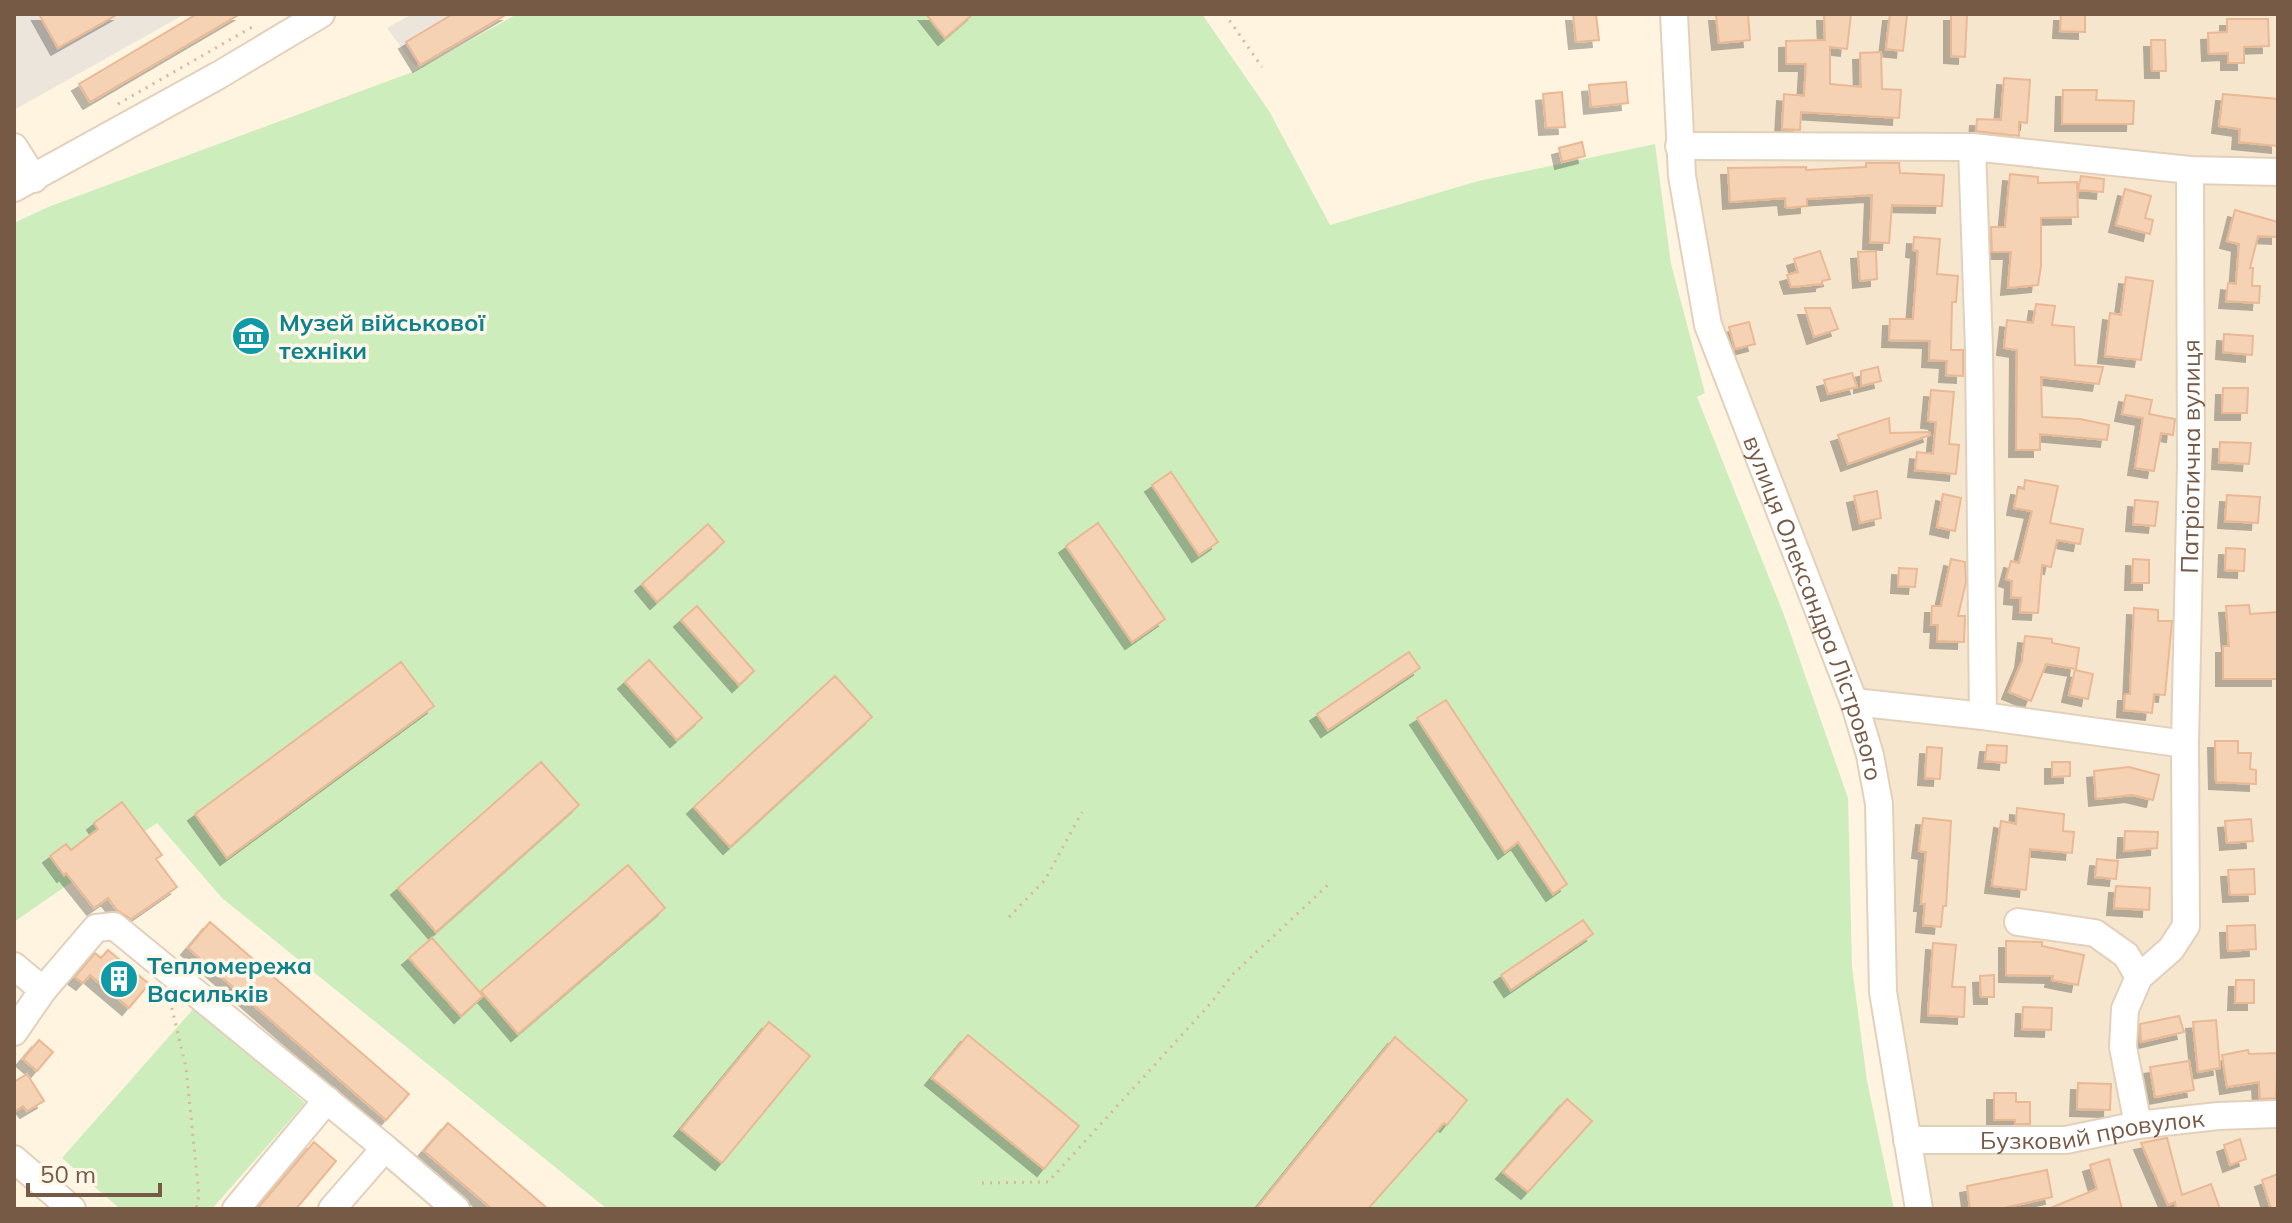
<svg xmlns="http://www.w3.org/2000/svg" width="2292" height="1223" font-family="Mulish,sans-serif">
<defs>
<filter id="shadow"><feDropShadow dx="-7" dy="7" stdDeviation="0" flood-color="#0004"/></filter>
</defs>
<rect width="100%" height="100%" fill="#fef4e0"/>
<path fill="#f6e6ce" d="M 1674,14 L 2278,14 L 2278,1209 L 1919,1209 L 1907,1140 L 1879,804 L 1708,325 Z"/>
<path fill="#ece5dc" d="M 14,14 L 185,14 L 14,110 Z
M 412,14 L 507,14 L 415,66 L 387,28 Z"/>
<path fill="#ceedbd" d="M 517,14 L 1202,14 L 1269,111 L 1330,225 L 1478,181 L 1655,144 L 1671,264 L 1705,393 L 1697,397 L 1784,615 L 1848,798 L 1852,967 L 1867,1081 L 1894,1209 L 607,1209 L 222,898 L 157,823 L 14,922 L 14,223 L 48,207 L 415,71 Z
M 195,1007 L 305,1103 L 212,1209 L 120,1209 L 62,1158 Z"/>
<path fill="#f6d2b5" stroke="#eab994" stroke-width="2" filter="url(#shadow)" d="M 39,14 L 118,14 L 58,48 Z
M 197,14 L 240,14 L 90,102 L 79,84 Z
M 453,14 L 507,14 L 420,65 L 406,42 Z
M 926,14 L 973,14 L 945,38 Z
M 1573,14 L 1596,14 L 1599,40 L 1576,42 Z
M 1716,14 L 1748,14 L 1750,40 L 1719,43 Z
M 1824,14 L 1851,14 L 1847,49 L 1830,47 L 1830,84 L 1861,87 L 1860,53 L 1881,52 L 1882,89 L 1901,90 L 1899,118 L 1801,112 L 1800,130 L 1782,129 L 1784,94 L 1804,96 L 1806,64 L 1786,64 L 1786,41 L 1825,40 Z
M 1890,14 L 1907,14 L 1903,51 L 1886,49 Z
M 1951,14 L 1967,14 L 1965,57 L 1951,56 Z
M 2061,14 L 2085,14 L 2085,32 L 2060,31 Z
M 2227,19 L 2268,19 L 2269,46 L 2244,47 L 2244,63 L 2228,63 L 2228,53 L 2209,54 L 2208,33 L 2227,32 Z
M 2151,40 L 2165,40 L 2166,71 L 2152,71 Z
M 2004,78 L 2030,80 L 2027,123 L 2019,122 L 2019,136 L 1976,131 L 1977,119 L 2001,120 Z
M 1626,82 L 1628,103 L 1591,107 L 1589,85 Z
M 2063,90 L 2097,90 L 2096,100 L 2134,101 L 2133,124 L 2062,124 Z
M 1562,92 L 1565,127 L 1546,128 L 1543,94 Z
M 2223,94 L 2278,99 L 2278,146 L 2239,142 L 2240,129 L 2219,126 Z
M 1582,142 L 1585,156 L 1562,162 L 1559,148 Z
M 1866,163 L 1899,163 L 1900,173 L 1944,175 L 1942,206 L 1892,205 L 1889,243 L 1870,242 L 1872,195 L 1807,199 L 1807,206 L 1786,208 L 1785,198 L 1730,202 L 1728,168 L 1806,167 L 1806,170 L 1866,167 Z
M 2010,174 L 2038,177 L 2038,183 L 2077,182 L 2078,217 L 2041,218 L 2041,266 L 2038,285 L 2008,288 L 2011,252 L 1992,252 L 1991,227 L 2005,227 Z
M 2081,176 L 2104,179 L 2103,192 L 2078,190 Z
M 2125,189 L 2151,196 L 2145,218 L 2153,220 L 2150,234 L 2116,225 Z
M 2235,210 L 2278,222 L 2278,237 L 2258,236 L 2250,268 L 2253,268 L 2252,286 L 2260,286 L 2259,303 L 2226,301 L 2228,283 L 2236,284 L 2239,244 L 2227,241 Z
M 1914,237 L 1940,239 L 1937,274 L 1958,276 L 1956,302 L 1952,302 L 1951,350 L 1963,350 L 1963,376 L 1946,375 L 1947,361 L 1929,360 L 1930,341 L 1889,340 L 1890,319 L 1913,319 L 1918,251 L 1913,250 Z
M 1820,251 L 1830,279 L 1822,281 L 1822,284 L 1791,287 L 1787,275 L 1798,272 L 1794,259 Z
M 1876,251 L 1877,279 L 1860,281 L 1858,252 Z
M 2126,277 L 2153,281 L 2141,360 L 2105,356 L 2110,313 L 2121,315 Z
M 2036,304 L 2055,306 L 2052,325 L 2074,327 L 2075,365 L 2103,367 L 2099,384 L 2041,377 L 2042,417 L 2080,419 L 2109,425 L 2107,440 L 2040,434 L 2040,450 L 2016,450 L 2017,350 L 2004,348 L 2007,320 L 2033,323 Z
M 1805,308 L 1830,308 L 1838,329 L 1814,337 Z
M 1749,322 L 1755,344 L 1735,349 L 1729,327 Z
M 2224,334 L 2253,336 L 2252,355 L 2223,352 Z
M 1878,367 L 1881,381 L 1861,386 L 1861,371 Z
M 1852,373 L 1857,387 L 1828,394 L 1824,380 Z
M 2223,388 L 2248,388 L 2247,413 L 2222,413 Z
M 1931,390 L 1954,392 L 1949,444 L 1959,445 L 1956,474 L 1915,470 L 1917,452 L 1933,454 L 1936,422 L 1928,421 Z
M 2126,395 L 2152,400 L 2149,414 L 2175,419 L 2173,435 L 2161,433 L 2154,471 L 2135,468 L 2143,418 L 2122,414 Z
M 1889,418 L 1890,433 L 1929,432 L 1930,435 L 1848,464 L 1838,435 Z
M 2220,442 L 2251,443 L 2249,464 L 2219,462 Z
M 1171,472 L 1218,542 L 1199,555 L 1152,485 Z
M 2025,480 L 2058,486 L 2050,523 L 2083,529 L 2080,544 L 2057,540 L 2051,567 L 2042,565 L 2038,613 L 2020,612 L 2021,598 L 2011,597 L 2012,581 L 2006,579 L 2011,561 L 2019,563 L 2032,511 L 2014,508 L 2018,488 L 2024,489 Z
M 1877,491 L 1881,518 L 1860,523 L 1854,496 Z
M 1943,494 L 1961,498 L 1955,531 L 1937,527 Z
M 2227,495 L 2260,497 L 2258,523 L 2225,521 Z
M 2135,500 L 2158,502 L 2155,526 L 2133,524 Z
M 1098,523 L 1165,619 L 1132,642 L 1066,546 Z
M 708,524 L 724,542 L 657,602 L 642,584 Z
M 2226,548 L 2245,549 L 2244,571 L 2225,570 Z
M 1951,559 L 1965,562 L 1966,582 L 1958,616 L 1965,616 L 1964,642 L 1937,641 L 1938,625 L 1931,625 L 1932,606 L 1941,606 Z
M 2133,559 L 2149,560 L 2149,583 L 2132,583 Z
M 1899,568 L 1917,569 L 1915,587 L 1898,586 Z
M 2249,605 L 2250,614 L 2278,612 L 2278,679 L 2223,679 L 2223,646 L 2229,646 L 2226,606 Z
M 697,606 L 754,671 L 739,685 L 681,620 Z
M 2134,608 L 2158,610 L 2158,621 L 2172,621 L 2165,695 L 2154,694 L 2152,713 L 2124,710 L 2125,694 L 2130,694 Z
M 2025,636 L 2052,639 L 2052,643 L 2079,648 L 2076,669 L 2046,664 L 2031,701 L 2009,692 L 2022,661 Z
M 1409,652 L 1420,668 L 1328,730 L 1317,714 Z
M 649,660 L 702,718 L 677,740 L 625,682 Z
M 401,662 L 434,706 L 227,858 L 195,814 Z
M 2075,670 L 2093,674 L 2088,699 L 2069,695 Z
M 835,676 L 872,717 L 730,847 L 694,807 Z
M 1446,700 L 1567,884 L 1553,894 L 1518,842 L 1505,852 L 1417,718 Z
M 2215,741 L 2238,741 L 2238,753 L 2251,753 L 2250,769 L 2256,770 L 2256,784 L 2216,782 Z
M 1987,745 L 2007,746 L 2006,763 L 1985,761 Z
M 1927,747 L 1942,748 L 1940,779 L 1925,778 Z
M 541,762 L 579,805 L 436,932 L 398,888 Z
M 2052,762 L 2070,762 L 2070,776 L 2052,777 Z
M 2129,767 L 2159,775 L 2153,800 L 2132,795 L 2096,799 L 2094,771 Z
M 122,802 L 162,855 L 156,859 L 177,887 L 131,919 L 117,910 L 108,898 L 94,908 L 66,873 L 64,875 L 50,856 L 66,844 L 71,850 L 98,829 L 94,823 Z
M 2017,808 L 2064,814 L 2063,831 L 2074,832 L 2072,853 L 2030,849 L 2026,890 L 1992,886 L 2001,821 L 2016,824 Z
M 1923,818 L 1951,821 L 1946,906 L 1943,906 L 1941,927 L 1923,925 L 1925,904 L 1921,904 L 1926,852 L 1919,851 Z
M 2251,819 L 2253,841 L 2227,843 L 2225,821 Z
M 2125,831 L 2158,832 L 2157,848 L 2124,851 Z
M 2097,859 L 2118,861 L 2116,879 L 2095,877 Z
M 628,865 L 665,908 L 518,1034 L 481,991 Z
M 2254,869 L 2255,894 L 2230,895 L 2228,870 Z
M 2116,886 L 2150,888 L 2149,910 L 2114,908 Z
M 1583,920 L 1593,934 L 1511,990 L 1501,975 Z
M 210,922 L 409,1094 L 386,1120 L 188,948 Z
M 2255,925 L 2256,949 L 2228,951 L 2227,926 Z
M 432,938 L 483,996 L 461,1016 L 409,958 Z
M 2006,941 L 2042,942 L 2042,946 L 2084,955 L 2078,985 L 2052,980 L 2053,976 L 2006,975 Z
M 1933,943 L 1956,945 L 1952,987 L 1965,987 L 1964,1017 L 1928,1015 Z
M 108,950 L 149,984 L 129,1008 L 90,975 L 83,983 L 75,977 L 95,953 L 101,958 Z
M 1994,975 L 1994,997 L 1981,997 L 1980,976 Z
M 2236,980 L 2254,980 L 2254,1003 L 2235,1003 Z
M 2023,1007 L 2052,1008 L 2051,1030 L 2022,1029 Z
M 2179,1016 L 2184,1032 L 2141,1042 L 2140,1024 Z
M 2216,1020 L 2220,1068 L 2198,1072 L 2193,1022 Z
M 769,1022 L 810,1056 L 722,1163 L 681,1129 Z
M 968,1035 L 1079,1126 L 1044,1169 L 932,1078 Z
M 1395,1037 L 1467,1100 L 1447,1125 L 1444,1123 L 1368,1209 L 1256,1209 Z
M 39,1040 L 53,1052 L 37,1071 L 23,1059 Z
M 2248,1050 L 2249,1054 L 2278,1053 L 2276,1098 L 2260,1099 L 2259,1082 L 2227,1087 L 2222,1055 Z
M 2189,1061 L 2194,1090 L 2155,1097 L 2150,1067 Z
M 27,1074 L 44,1101 L 27,1111 L 23,1106 L 14,1112 L 14,1082 Z
M 2078,1083 L 2111,1084 L 2110,1110 L 2077,1109 Z
M 1994,1093 L 2016,1093 L 2016,1102 L 2030,1102 L 2030,1124 L 2015,1124 L 2015,1120 L 1994,1120 Z
M 1567,1099 L 1592,1121 L 1528,1192 L 1503,1172 Z
M 448,1123 L 548,1209 L 492,1209 L 424,1151 Z
M 2167,1138 L 2182,1195 L 2211,1184 L 2220,1209 L 2176,1209 L 2175,1202 L 2168,1205 L 2141,1143 Z
M 2240,1139 L 2246,1159 L 2230,1165 L 2224,1145 Z
M 314,1142 L 336,1161 L 296,1209 L 257,1209 Z
M 2109,1159 L 2122,1209 L 2048,1209 L 2097,1189 L 2090,1165 Z
M 2047,1170 L 2052,1197 L 1999,1209 L 1970,1209 L 1967,1186 Z
M 2278,1174 L 2278,1209 L 2271,1209 L 2262,1180 Z"/>
<g fill="none" stroke-linecap="round" stroke-linejoin="round">
<g stroke="#e3d0bb" stroke-width="30">
<g id="minor">
<path id="s1" d="M 1674,14 L 1682,176 L 1708,325 L 1854,702 L 1870,755 L 1879,804 L 1883,992 L 1919,1209"/>
<path d="M 1679,146 L 1972,147 L 2190,170 L 2278,172"/>
<path d="M 14,147 L 34,179"/>
<path d="M 1972,147 L 1979,349 L 1983,716"/>
<path d="M 14,188 L 219,75 L 321,14"/>
<path d="M 1854,702 L 1983,716 L 2185,744"/>
<path d="M 2018,922 L 2095,933 L 2126,955 L 2139,977"/>
<path d="M 14,966 L 43,990 L 14,1032"/>
<path d="M 43,990 L 96,928 L 114,926 L 385,1148 L 332,1209"/>
<path id="s2" d="M 2138,1125 L 2123,1047 L 2125,1009 L 2139,977 L 2171,949 L 2186,926 L 2185,744 L 2191,465 L 2190,170"/>
<path id="s3" d="M 1907,1140 L 2066,1140 L 2138,1125 L 2218,1116 L 2278,1114"/>
<path d="M 385,1148 L 456,1209"/>
<path d="M 14,1159 L 72,1209"/>
<path d="M 236,1209 L 327,1100"/>
</g>
</g>
<path stroke="#dbb698" stroke-width="3" stroke-dasharray="2 6" stroke-linecap="butt" d="M 1225,14 L 1262,67
M 118,104 L 254,26
M 1009,917 L 1045,880 L 1082,812
M 170,1000 L 186,1068 L 199,1195 L 196,1209
M 982,1183 L 1048,1182 L 1210,1004 L 1233,974 L 1329,884"/>
<use href="#minor" stroke="#fff" stroke-width="26"/>
</g>
<defs>
<g id="museum-disc" transform="scale(2)"><circle r="9.5" fill="#0f9aa8" stroke="#fff7e8"/><path d="M0-6L6-3V-2H-6V-3ZM-5-1h2V3h-2ZM-1-1h2V3h-2ZM3-1h2V3H3ZM-6 4H6V6H-6Z" fill="#fff"/></g>
<g id="building-disc" transform="scale(2)"><circle r="9.5" fill="#0f9aa8" stroke="#fff7e8"/><path d="M-4-6H4V6H1V3H-1V6H-4ZM-2.5-4.3h1.7v1.8h-1.7ZM.8-4.3h1.7v1.8H.8ZM-2.5-1h1.7V.8h-1.7ZM.8-1h1.7V.8H.8Z" fill="#fff"/></g>
</defs>
<g fill-rule="evenodd">
<use href="#museum-disc" x="251" y="336"/>
<use href="#building-disc" x="119" y="979"/>
</g>
<g text-anchor="middle" dominant-baseline="central" stroke-width="7" stroke-linejoin="round" paint-order="stroke">
<g font-size="24" font-weight="bold" fill="#0d838f" stroke="#fff7e8" text-anchor="start">
<text x="279" y="322">Музей військової<tspan x="279" dy="28">техніки</tspan></text>
<text x="147" y="965">Тепломережа<tspan x="147" dy="28">Васильків</tspan></text>
</g>
<g font-size="24" fill="#775a45" stroke="#fff7e8">
<text stroke="none"><textPath href="#s2" startOffset="692">Патріотична вулиця</textPath></text>
<text stroke="none"><textPath href="#s1" startOffset="616">вулиця Олександра Лістрового</textPath></text>
<text stroke="none"><textPath href="#s3" startOffset="186">Бузковий провулок</textPath></text>
</g>
</g>
<rect width="2292" height="1223" fill="none" stroke="#775a45" stroke-width="32"/>
<path d="M28 1183v12h132v-12" fill="none" stroke="#775a45" stroke-width="4"/>
<text x="40" y="1183" font-size="24" fill="#775a45" stroke="#fff7e8" stroke-width="6" paint-order="stroke">50 m</text>
</svg>
